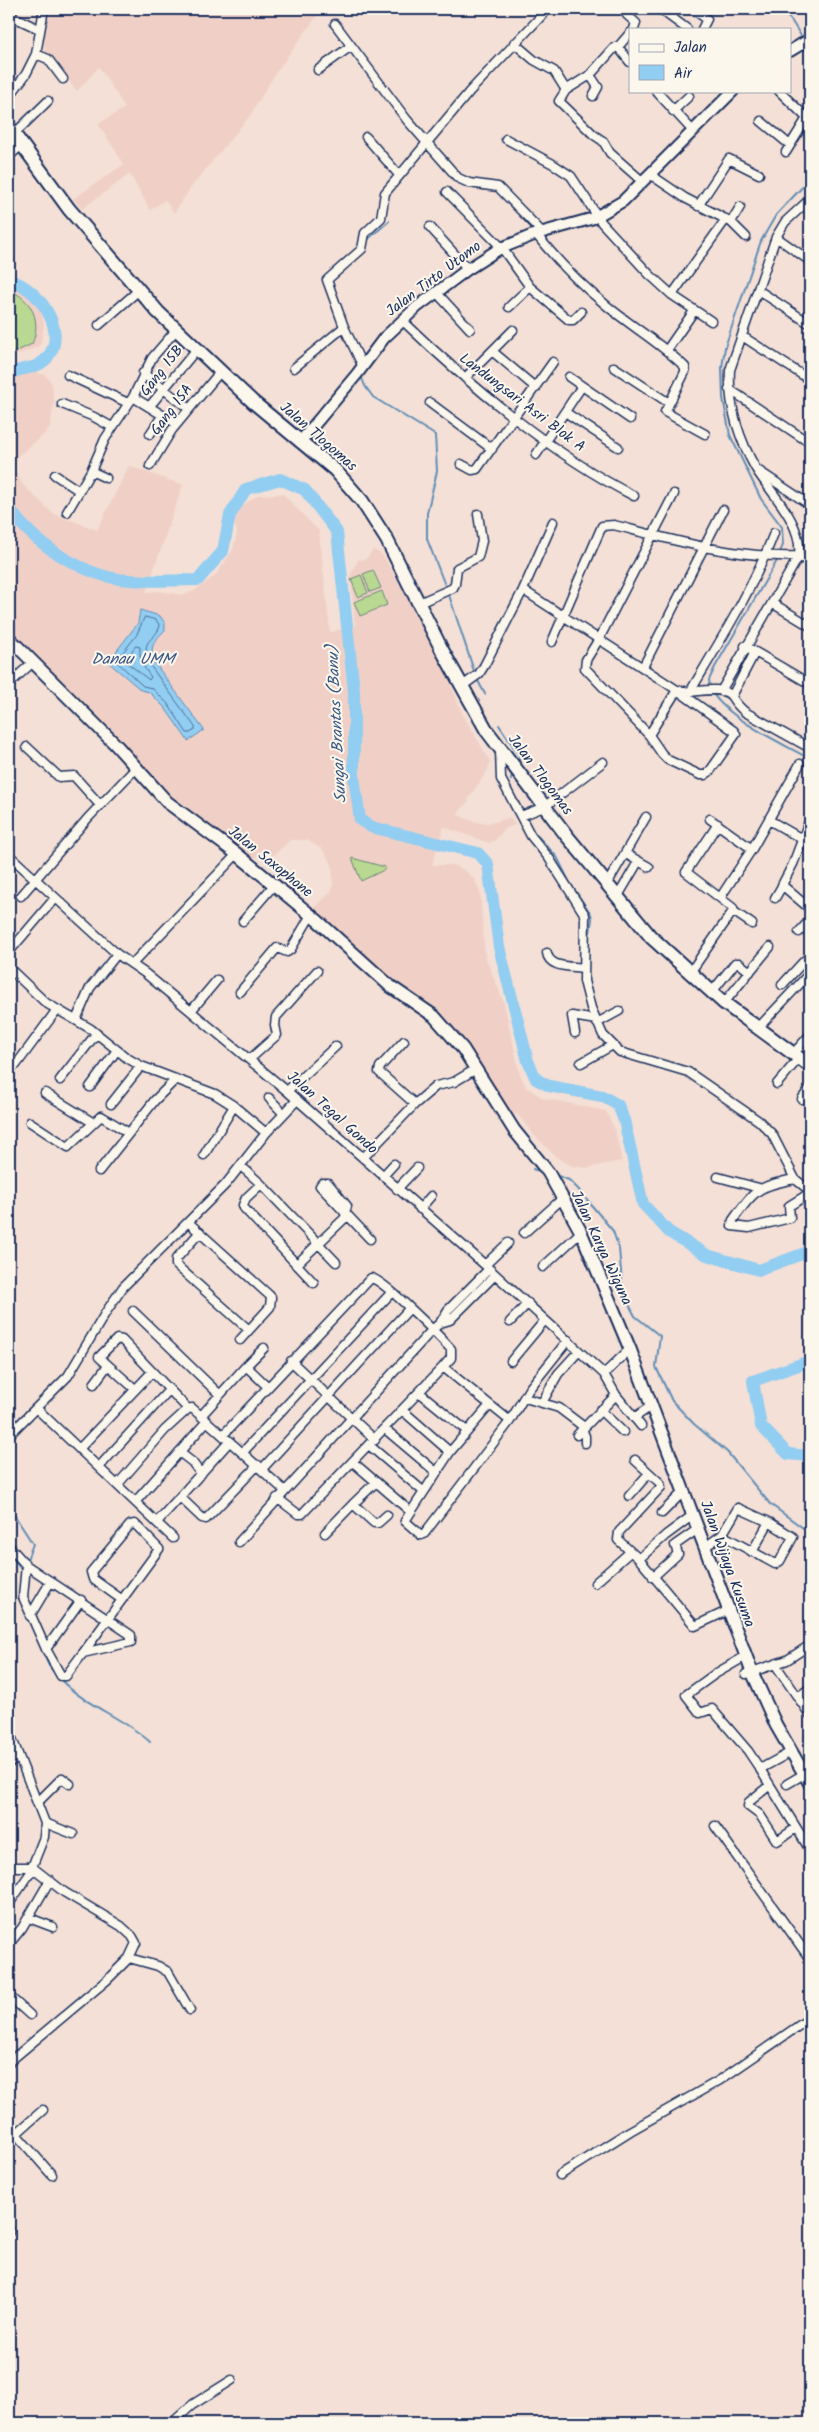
<svg xmlns="http://www.w3.org/2000/svg" width="819" height="2432" font-family="Kalam,sans-serif">
<rect width="100%" height="100%" fill="#f4e0d6"/>
<filter id="ink" filterUnits="userSpaceOnUse"><feTurbulence type="fractalNoise" baseFrequency=".02" numOctaves="2"/><feDisplacementMap in="SourceGraphic" scale="10" xChannelSelector="R" yChannelSelector="G"/><feConvolveMatrix kernelMatrix="1 2 1 2 8 2 1 2 1" color-interpolation-filters="sRGB"/></filter>
<g filter="url(#ink)">
<path fill="#f0d0c6" d="M 76,9 L 322,9 L 275,74 L 249,117 L 192,186 L 174,213 L 165,200 L 150,210 L 130,174 L 82,209 L 73,199 L 124,164 L 98,124 L 125,108 L 99,67 L 77,91 L 45,52 L 43,31 L 48,15 L 53,13 L 74,16 Z
M 9,285 L 20,289 L 37,305 L 42,311 L 44,324 L 41,343 L 38,347 L 9,358 Z
M 35,372 L 46,375 L 52,384 L 54,403 L 50,426 L 45,434 L 17,457 L 13,466 L 23,485 L 52,513 L 97,530 L 129,466 L 183,485 L 146,592 L 157,591 L 184,595 L 194,591 L 216,575 L 233,549 L 237,533 L 233,516 L 234,511 L 258,495 L 283,494 L 319,531 L 330,632 L 355,626 L 350,576 L 358,560 L 366,559 L 373,550 L 382,554 L 437,649 L 462,713 L 490,761 L 488,770 L 468,799 L 469,801 L 457,814 L 469,820 L 482,823 L 496,822 L 510,817 L 515,825 L 506,828 L 495,840 L 489,843 L 444,827 L 432,865 L 454,865 L 466,871 L 475,880 L 480,892 L 485,956 L 504,1003 L 520,1074 L 526,1087 L 543,1098 L 606,1111 L 615,1130 L 622,1161 L 586,1168 L 572,1166 L 557,1158 L 534,1135 L 517,1114 L 510,1117 L 463,1044 L 309,912 L 331,892 L 333,884 L 332,864 L 322,849 L 307,840 L 290,840 L 273,856 L 263,849 L 252,863 L 175,800 L 9,633 L 9,377 Z"/>
<path fill="#b9d992" stroke="#6a8478" d="M 9,290 C 32,299 42,321 32,344 L 9,355 Z
M 373,570 L 381,588 L 370,592 L 363,574 Z
M 361,575 L 368,593 L 358,597 L 351,579 Z
M 382,591 L 387,605 L 360,616 L 354,602 Z
M 352,858 L 385,867 L 386,869 L 361,881 Z"/>
<path fill="#92cdf2" stroke="#628eb7" d="M 140,610 L 160,616 L 165,623 L 165,630 C 154,641 149,647 154,662 L 204,730 L 188,741 L 165,708 L 149,692 L 141,690 L 108,662 L 138,623 Z"/>
<g fill="none" stroke-linecap="round" stroke-linejoin="round">
<path stroke="#4b6e99" stroke-width="1" d="M 145,617 L 156,620 L 160,626 C 154,643 140,637 149,664 L 195,727 L 195,730 L 190,733 L 187,733 L 168,704 L 152,688 L 143,686 L 116,661 L 136,636 Z
M 136,646 L 140,647 C 139,659 143,667 151,677 L 149,680 L 125,661 Z"/>
<path stroke="#628eb7" stroke-width="2" d="M 779,9 L 791,20 L 803,39
M 366,241 L 389,221
M 361,376 L 365,386 L 373,397 L 435,435 L 437,471 L 427,513 L 427,539 L 446,588
M 779,555 L 783,545 L 782,527 L 761,499 L 730,435 L 723,398 L 722,368 L 725,347 L 761,241 L 776,215 L 810,179
M 448,592 L 474,671
M 478,681 L 485,694
M 710,688 L 709,680 L 715,667 L 778,559
M 712,692 C 727,718 783,744 810,759
M 499,725 L 519,755 L 520,759 L 518,766
M 511,780 L 512,774
M 527,820 L 529,825
M 531,829 L 557,857 L 570,883 L 591,914 L 592,919 L 590,932
M 533,1169 L 543,1173
M 555,1175 L 569,1180 L 578,1189 L 613,1231 L 619,1249 L 623,1293 L 635,1316 L 660,1336 L 656,1367 L 672,1401 L 694,1424 L 727,1452 L 770,1504 L 810,1533
M 9,1507 L 33,1544 L 26,1562
M 9,1552 L 22,1571 L 21,1582
M 29,1620 L 49,1666 L 57,1676
M 60,1679 C 85,1706 123,1717 150,1742"/>
<path stroke="#92cdf2" stroke-width="12" d="M 9,280 C 37,286 70,331 47,358 C 37,370 21,367 9,374
M 9,507 C 31,543 87,578 129,580 C 152,582 175,580 198,580 L 223,551 L 230,515 L 246,489 L 280,479 L 305,490 L 337,532 L 354,691 L 354,777 L 360,820 L 371,827 L 478,853 L 488,864 L 499,947 L 528,1061 L 536,1079 L 549,1086 L 602,1096 L 618,1105 L 624,1120 L 643,1204 L 669,1232 L 707,1255 L 759,1270 L 810,1251
M 810,1361 L 753,1381 L 761,1426 L 788,1454 L 810,1456"/>
<g stroke="#1b2f5e" stroke-width="11">
<path id="minor" d="M 631,9 L 627,15 L 636,23 L 634,29
M 660,9 L 687,29
M 692,9 L 707,19 L 702,29
M 9,15 L 39,29
M 335,24 L 407,120 L 458,178 L 469,183 L 498,187 L 542,232
M 514,43 L 534,60 L 554,71 L 566,90
M 618,47 L 630,33
M 36,54 L 48,59 L 63,79
M 630,62 L 618,47 L 615,47 L 590,75 L 566,90 L 559,101 L 594,135 L 603,141 L 610,153 L 643,182
M 318,70 L 351,46
M 590,75 L 598,87 L 593,96
M 656,91 L 692,130
M 779,91 L 810,121
M 9,97 L 26,74 L 36,54 L 44,9
M 673,111 L 689,96
M 761,121 L 790,145
M 14,134 L 48,101
M 366,137 L 399,175
M 506,139 L 553,164 L 571,176 L 602,223 L 649,274 L 672,295 L 711,321
M 786,152 L 807,118
M 9,156 L 22,145
M 651,175 L 685,198 L 731,222 L 746,237
M 447,192 L 502,248 L 530,287 L 569,320 L 573,320 L 581,312
M 698,206 L 729,159 L 759,174
M 731,222 L 740,207
M 430,227 L 468,269
M 536,234 C 557,261 580,284 606,305 C 632,327 661,343 685,367 L 685,372 L 665,412 L 705,434
M 776,237 L 810,261
M 758,290 L 810,324
M 437,293 L 470,329
M 672,295 L 726,219
M 509,307 L 530,287
M 403,321 C 468,384 553,455 634,496
M 99,325 L 139,290
M 742,336 L 810,380
M 667,350 L 694,311
M 492,351 L 536,388
M 363,367 L 344,327 L 327,280 L 362,249 L 365,233 L 381,218 L 385,193 L 470,91 L 548,9
M 614,367 L 669,403
M 294,368 L 344,327
M 143,373 L 188,408
M 68,375 L 128,403
M 569,377 L 630,419
M 465,378 L 513,330
M 729,389 L 810,443
M 133,397 L 177,424
M 430,403 L 492,449
M 62,404 L 94,417 L 112,427
M 149,407 L 196,350
M 565,412 L 618,447
M 150,434 L 162,416
M 536,455 L 582,386
M 461,464 L 472,470 L 477,469 L 553,362
M 150,466 L 172,430 L 220,372
M 91,471 L 106,478
M 759,471 L 810,505
M 55,475 L 78,490
M 67,512 L 91,471 L 105,439 L 133,397 L 152,358 L 176,330
M 523,590 L 677,690 L 690,692 C 720,641 753,589 774,533
M 419,603 L 453,588 L 455,584 L 457,568 L 478,557 L 482,541 L 478,514
M 772,603 L 810,626
M 552,642 L 602,526 L 614,525 C 673,540 738,559 799,556 C 803,523 772,495 756,469 C 739,439 728,405 730,370 L 776,237 L 785,222 L 810,199
M 745,646 L 810,684
M 643,667 L 723,510
M 9,684 L 33,662
M 461,687 L 479,674 L 484,666 L 523,590 L 553,522
M 721,691 L 799,556 L 810,563
M 690,692 C 701,691 725,686 732,697 C 736,704 739,707 745,712 L 810,748
M 732,696 L 755,652
M 649,735 L 677,690 L 734,731 L 736,734 L 710,771 L 705,775 L 700,775 L 668,760 L 662,754 L 649,735 L 585,668 L 586,660 L 599,639 L 674,494
M 27,747 L 59,777 L 74,776 L 100,805
M 500,750 L 501,779 L 531,836 L 549,858 L 585,915 L 584,981 L 591,1008 L 603,1035 L 620,1052 L 688,1072 L 759,1121 L 772,1134 L 795,1179 L 810,1191
M 521,816 L 544,807 L 603,762
M 710,819 L 752,849
M 810,819 L 793,864 L 782,885 L 810,909
M 769,820 L 802,839
M 718,824 L 686,872 L 720,898
M 626,854 L 649,867
M 9,855 L 117,954 L 146,974 L 287,1091 L 485,1265 L 604,1374 L 630,1349
M 607,884 L 646,817
M 21,896 L 88,818 L 137,767
M 618,896 L 638,862
M 775,898 L 782,886
M 733,911 L 752,924
M 243,921 L 274,885
M 799,932 L 810,920
M 9,952 L 55,898
M 547,953 C 549,968 571,966 583,968
M 133,963 L 237,854
M 9,968 L 46,1003 L 91,1029 L 127,1058 L 141,1066 L 215,1094 L 234,1106 L 266,1133
M 689,974 L 733,911 L 733,908 L 720,898 L 752,849 L 800,764
M 782,985 L 805,960 L 810,960
M 240,992 L 277,948 L 287,952 L 291,949 L 311,915
M 712,992 L 735,963 L 739,963 L 750,972
M 724,1003 L 770,947
M 191,1011 L 217,980
M 76,1020 L 90,988 L 117,954
M 597,1023 L 619,1011
M 758,1028 L 810,973
M 575,1033 L 572,1016 L 596,1020
M 793,1054 L 810,1035
M 250,1059 L 277,1035 L 275,1025 L 276,1017 L 317,971
M 581,1063 L 611,1046
M 16,1065 L 56,1011
M 60,1080 L 96,1034
M 777,1084 L 799,1058
M 90,1087 L 117,1050
M 287,1091 L 336,1046
M 45,1093 L 92,1122
M 269,1098 L 283,1113
M 802,1099 L 810,1088
M 111,1104 L 141,1066
M 415,1104 L 436,1086 L 454,1082 L 476,1069
M 30,1122 L 68,1147 L 101,1116 L 129,1133
M 204,1155 L 234,1106
M 363,1158 L 415,1104 L 379,1072 L 380,1067 L 404,1041
M 241,1166 L 261,1184 L 336,1262
M 99,1171 L 155,1100 L 176,1079
M 383,1176 L 394,1164
M 718,1177 L 759,1188
M 795,1179 C 757,1186 755,1190 733,1220 L 732,1226 L 749,1228 L 790,1218 L 789,1206 L 810,1193
M 261,1184 L 246,1198 L 243,1205 L 244,1208 L 314,1283
M 397,1189 L 417,1168
M 420,1209 L 431,1196
M 345,1213 L 347,1206 L 328,1183 L 322,1183 L 320,1186 L 370,1239
M 188,1222 L 269,1295 L 271,1297 L 270,1307 L 249,1330 L 176,1265 L 176,1259 L 200,1232
M 524,1233 L 563,1198
M 296,1265 L 347,1216
M 485,1265 L 508,1243
M 543,1267 L 581,1232
M 133,1311 L 220,1395
M 510,1322 L 528,1303
M 440,1323 L 448,1310 L 489,1269
M 240,1340 L 249,1330
M 291,1361 L 375,1440
M 511,1361 L 545,1320
M 246,1366 L 264,1348
M 443,1367 L 510,1421
M 94,1384 L 108,1365
M 135,1389 L 99,1357 L 117,1339 L 122,1340 L 188,1409 L 192,1408 L 284,1490
M 419,1392 L 467,1431
M 616,1395 L 641,1426
M 525,1398 L 559,1408 L 584,1427
M 543,1401 L 558,1374 L 579,1351
M 489,1406 L 450,1452 L 405,1521 L 421,1535 L 424,1534 L 510,1421 L 529,1389 L 568,1340
M 36,1408 L 173,1538
M 402,1410 L 450,1452
M 600,1410 L 623,1432
M 201,1416 L 246,1366 L 268,1387
M 634,1418 L 651,1406
M 385,1429 L 436,1472
M 582,1429 L 585,1436 L 585,1443
M 9,1435 L 68,1376 L 106,1312 L 123,1287 L 226,1184 L 266,1133 L 297,1100
M 223,1435 L 371,1278 C 384,1280 439,1336 451,1349 L 451,1358 L 443,1367 L 302,1514 L 298,1514 L 277,1498
M 577,1435 L 616,1395 L 604,1374
M 370,1446 L 424,1492
M 79,1449 L 152,1372
M 179,1452 L 192,1462 L 201,1474
M 243,1452 L 391,1293
M 635,1460 L 660,1483 L 661,1487 L 619,1532 L 618,1540 L 639,1559 L 695,1626 L 729,1610
M 354,1463 L 411,1512
M 99,1467 L 169,1390
M 262,1469 L 409,1309
M 376,1482 L 353,1504 L 374,1523 L 378,1523 L 387,1515
M 118,1484 L 165,1430 L 188,1409
M 629,1496 L 649,1473
M 180,1497 L 202,1518 L 206,1519 L 258,1465
M 136,1501 L 207,1421
M 662,1513 L 684,1491
M 158,1521 L 230,1441
M 325,1533 L 353,1504
M 239,1542 L 432,1330 L 440,1323 L 450,1320 L 495,1275
M 9,1546 L 26,1565 L 131,1635 L 131,1642 L 83,1653 L 66,1676 L 61,1676 L 46,1649 L 23,1597 L 26,1565
M 705,1547 L 722,1535 L 738,1508 L 769,1522 L 793,1537 L 780,1561 L 775,1564 L 722,1535
M 752,1552 L 769,1522
M 639,1559 L 666,1535 L 693,1515
M 653,1577 L 678,1554 L 675,1545 L 698,1529
M 595,1583 L 630,1552
M 30,1616 L 51,1581
M 46,1649 L 81,1600
M 83,1653 L 159,1549 L 135,1524 L 130,1525 L 91,1572 L 93,1579 L 121,1599
M 746,1656 L 715,1674 L 686,1695 L 700,1713 L 712,1709 L 748,1751 L 760,1769
M 775,1664 L 810,1715
M 746,1674 L 787,1660 L 810,1645
M 798,1697 L 809,1689
M 9,1731 L 45,1823 L 73,1834
M 791,1752 L 760,1769 L 810,1850
M 9,1763 L 19,1758
M 787,1784 L 804,1774
M 770,1785 L 749,1802 L 748,1806 L 760,1815 L 777,1841 L 796,1828
M 37,1803 L 62,1778 L 70,1784
M 715,1826 L 810,1959
M 9,1867 L 32,1867 L 64,1892 L 121,1926 L 132,1936 L 136,1943 L 129,1958 L 107,1980 L 9,2062
M 32,1867 L 44,1837 L 45,1823
M 9,1904 L 33,1869
M 29,1918 L 53,1927
M 9,1944 L 22,1928 L 50,1880
M 129,1958 L 158,1966 L 168,1972 L 190,2010
M 9,1996 L 30,2015
M 9,2126 L 52,2175
M 17,2133 L 43,2110
M 560,2175 L 630,2131 L 720,2080 L 810,2018
M 9,2229 L 9,2232
M 172,2423 L 192,2405 L 232,2380"/>
</g>
<g stroke="#1b2f5e" stroke-width="14">
<path id="tertiary" d="M 790,51 L 810,39
M 300,442 L 357,374 L 384,338 L 417,307 L 468,269 L 499,249 L 536,234 L 594,218 L 623,201 L 733,91"/>
</g>
<g stroke="#1b2f5e" stroke-width="15">
<path id="secondary" d="M 9,638 L 116,745 L 167,802 L 237,854 L 318,921 L 390,986 L 434,1016 L 463,1049 L 514,1130 L 548,1172 L 581,1232 L 630,1349 L 752,1672 L 776,1725 L 810,1784"/>
</g>
<g stroke="#1b2f5e" stroke-width="16">
<path id="primary" d="M 9,127 L 69,209 L 158,312 L 253,402 L 335,470 L 362,501 L 387,540 L 442,650 L 487,731 L 567,836 L 651,937 L 724,1003 L 810,1066"/>
</g>
<use href="#minor" stroke="#fbf7ec" stroke-width="8"/>
<use href="#tertiary" stroke="#fbf7ec" stroke-width="10"/>
<use href="#secondary" stroke="#fbf7ec" stroke-width="11"/>
<use href="#primary" stroke="#fbf7ec" stroke-width="12"/>
</g>
</g>
<g text-anchor="middle" dominant-baseline="central" stroke-width="4" stroke-linejoin="round" paint-order="stroke">
<g font-size="15" fill="#1b2f5e" stroke="#fbf7ec">
<text transform="translate(434 279) rotate(-37)">Jalan Tirto Utomo</text>
<text transform="translate(162 371) rotate(-52)">Gang 15B</text>
<text transform="translate(522 403) rotate(37)">Landungsari Asri Blok A</text>
<text transform="translate(172 410) rotate(-53)">Gang 15A</text>
<text transform="translate(318 437) rotate(41)">Jalan Tlogomas</text>
<text transform="translate(540 775) rotate(53)">Jalan Tlogomas</text>
<text transform="translate(270 862) rotate(39)">Jalan Saxophone</text>
<text transform="translate(332 1113) rotate(42)">Jalan Tegal Gondo</text>
<text transform="translate(601 1248) rotate(65)">Jalan Karya Wiguna</text>
<text transform="translate(727 1564) rotate(70)">Jalan Wijaya Kusuma</text>
</g>
<g font-size="16" font-style="italic" fill="#395683" stroke="#fbf7ec">
<text x="133" y="659">Danau UMM</text>
<text transform="translate(337 724) rotate(-93)">Sungai Brantas (Banu)</text>
</g>
</g>
<rect width="819" height="2432" fill="none" stroke="#fbf7ec" stroke-width="30"/>
<rect x="15" y="15" width="789" height="2402" fill="none" stroke="#1b2f5e" stroke-width="2" filter="url(#ink)"/>
<rect x="629" y="28" width="162" height="65" fill="#fbf7ec" stroke="#a1a7b3"/>
<rect x="639" y="44" width="25" height="8" fill="#fbf7ec" stroke="#a1a7b3"/>
<text x="674" y="52" font-size="15" fill="#1b2f5e">Jalan</text>
<rect x="639" y="65" width="25" height="15" fill="#92cdf2" stroke="#a1a7b3"/>
<text x="674" y="78" font-size="15" fill="#1b2f5e">Air</text>
</svg>
